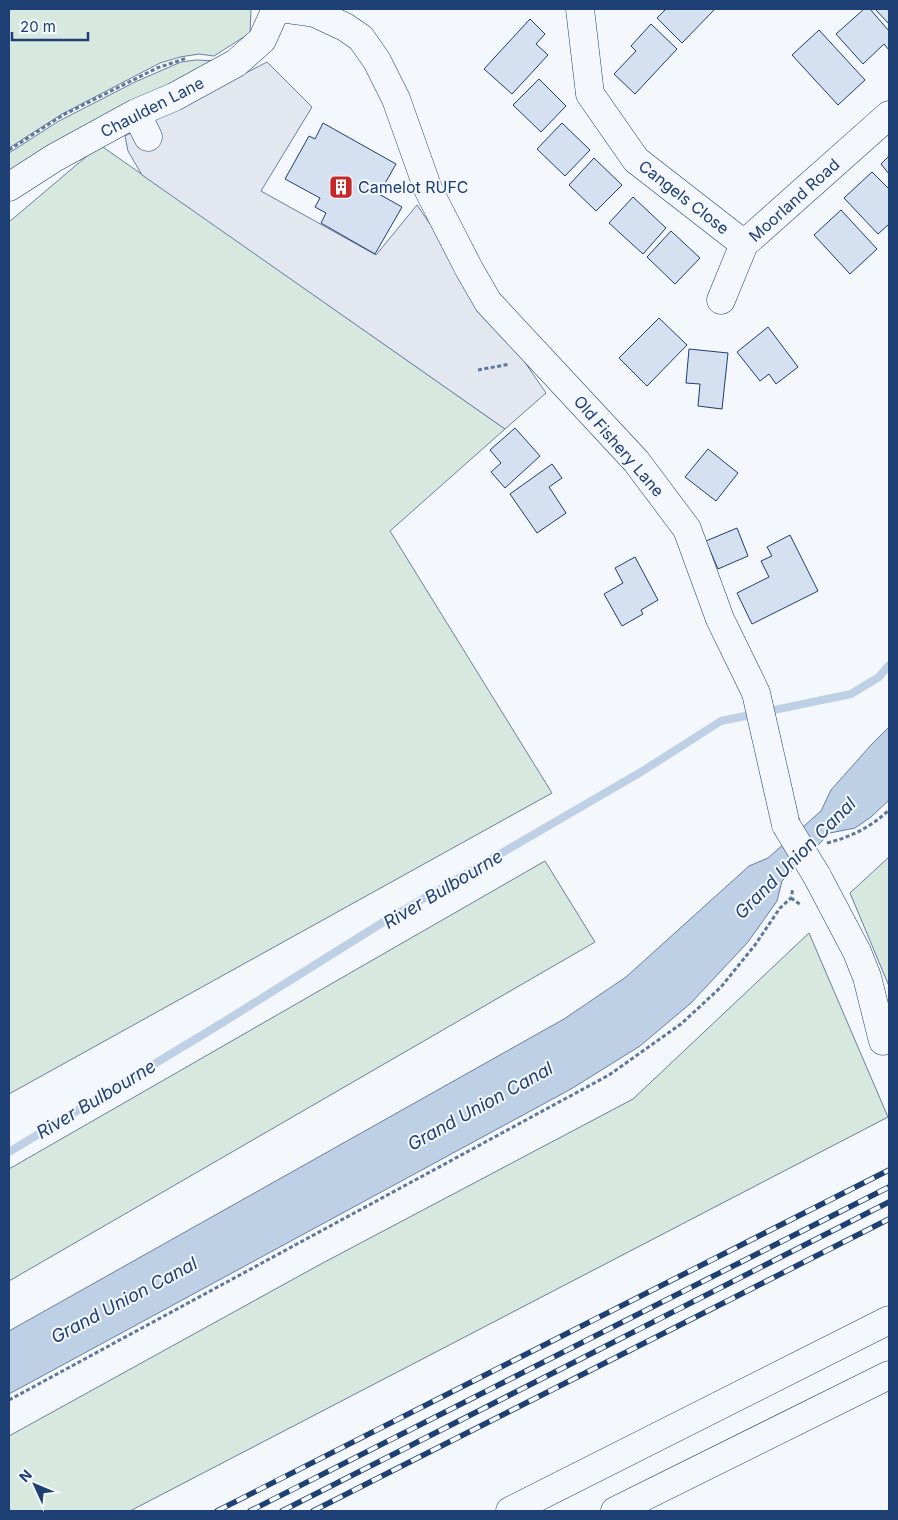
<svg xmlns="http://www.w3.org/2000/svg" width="898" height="1520" font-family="Inter,sans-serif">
<rect width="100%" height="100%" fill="#f4f7fb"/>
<path fill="#d7e8df" stroke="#687fa3" d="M 9,9 L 251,9 L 250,33 L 214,56 L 199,54 L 180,57 L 160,63 L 62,114 L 9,148 Z
M 196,60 L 220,61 L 9,175 L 9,153 L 59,121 L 135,82 L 181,62 Z
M 100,145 L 505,429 L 390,531 L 552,793 L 9,1094 L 9,222 Z
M 889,857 L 889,986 L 850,893 Z
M 545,861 L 595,942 L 9,1281 L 9,1169 Z
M 809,933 L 888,1117 L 130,1511 L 9,1511 L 9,1436 L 319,1265 L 633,1099 Z"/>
<path fill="#e3e8f0" stroke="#687fa3" d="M 267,62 L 312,107 L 261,191 L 376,255 L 417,205 L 546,393 L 505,429 L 142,175 L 128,151 L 125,136 Z"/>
<path fill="#bed0e5" stroke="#687fa3" d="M 889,727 L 889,800 L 871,817 L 855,828 L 830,833 L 782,881 L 777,901 L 748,942 L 691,1003 L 640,1046 L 571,1089 L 9,1394 L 9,1331 L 564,1019 L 626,977 L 749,866 L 768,858 L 821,811 L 831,790 L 871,745 Z"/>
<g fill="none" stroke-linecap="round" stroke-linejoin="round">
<path stroke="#bed0e5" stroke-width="8" d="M 9,1152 L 222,1023 L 385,921 L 641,772 L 721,721 L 851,694 L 879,677 L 889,665"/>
</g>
<path fill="#d5e0f0" stroke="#1d3f73" d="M 666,9 L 715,9 L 682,43 L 657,18 Z
M 864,9 L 870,9 L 889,31 L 889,50 L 884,44 L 863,64 L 836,34 Z
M 875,9 L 889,9 L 889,24 Z
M 530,19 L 545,34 L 536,44 L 548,55 L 512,94 L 484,69 Z
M 651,24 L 677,49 L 635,94 L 614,74 L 636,51 L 631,46 Z
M 819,30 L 865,80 L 838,105 L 792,55 Z
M 539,79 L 566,106 L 541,132 L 513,105 Z
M 323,123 L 396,164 L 379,194 L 402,207 L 375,254 L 321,223 L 326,213 L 315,207 L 320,198 L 285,179 L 309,136 L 315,139 Z
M 562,123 L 590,150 L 565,176 L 537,149 Z
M 889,156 L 889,174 L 881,164 Z
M 594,158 L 622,185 L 596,211 L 569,185 Z
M 872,172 L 889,189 L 889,224 L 878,234 L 844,198 Z
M 633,197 L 666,228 L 643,254 L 609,223 Z
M 841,210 L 877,249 L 850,274 L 814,235 Z
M 671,231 L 700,258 L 675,284 L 647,257 Z
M 659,318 L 687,345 L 647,386 L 619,358 Z
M 768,327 L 798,367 L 776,384 L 769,374 L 760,381 L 737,352 Z
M 689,349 L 728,353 L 722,409 L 698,406 L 700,384 L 686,383 Z
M 515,428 L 540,456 L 505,488 L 491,472 L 501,463 L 490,450 Z
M 708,449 L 738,473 L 716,501 L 685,477 Z
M 552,464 L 562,478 L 549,487 L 566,513 L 537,533 L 510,494 Z
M 737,528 L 748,556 L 718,569 L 706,541 Z
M 790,535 L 818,591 L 752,624 L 737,593 L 769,577 L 761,561 L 772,556 L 767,547 Z
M 635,557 L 658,600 L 641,610 L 643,614 L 622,626 L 604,594 L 623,583 L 615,568 Z"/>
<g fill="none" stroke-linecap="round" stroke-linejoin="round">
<g stroke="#1d3f73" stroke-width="29">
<path id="minor" d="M 286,9 L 315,13 L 345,27 L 361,38 L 377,61 L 396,99 L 428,189 L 469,269 L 488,302 L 636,461 L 687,529 L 720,619 L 756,693 L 786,825
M 580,9 L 590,94 L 636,160 L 744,244
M 136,113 L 148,137
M 9,187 L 54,158 L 136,113 L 174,97 L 236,63 L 262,40 L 276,9
M 721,300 L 744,244 L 889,115
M 817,876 L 857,952 L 867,977 L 883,1041"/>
</g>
<g stroke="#1d3f73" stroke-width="29">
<path id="highway" d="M 510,1511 L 889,1320
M 615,1511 L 889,1375"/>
</g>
<path stroke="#5e769c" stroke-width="3" stroke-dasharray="4 2.5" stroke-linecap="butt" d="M 9,150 L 63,115 L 157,68 L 187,58
M 478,370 L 510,364
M 827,843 C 851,837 871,827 889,810
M 791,898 L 801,905
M 9,1400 L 609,1075 L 681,1024 L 721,987 L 755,945 L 780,908 L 791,898 L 793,888"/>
<use href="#minor" stroke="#f4f7fb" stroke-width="28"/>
<use href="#highway" stroke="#f4f7fb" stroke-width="28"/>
<g stroke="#1d3f73" stroke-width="5.5">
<path id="rail" d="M 217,1511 L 889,1170
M 250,1511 L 889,1187
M 282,1511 L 889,1202
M 313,1511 L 889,1219"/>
</g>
<use href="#rail" stroke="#f4f7fb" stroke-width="4" stroke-dasharray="11" stroke-linecap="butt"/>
<g stroke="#1d3f73" stroke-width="29" stroke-linecap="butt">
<path id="minor-bridge" d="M 786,825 L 817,876"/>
</g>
<use href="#minor-bridge" stroke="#f4f7fb" stroke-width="28"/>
</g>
<defs>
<g id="building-square" transform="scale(1.25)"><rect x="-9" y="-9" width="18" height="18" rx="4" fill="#c62828" stroke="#f4f7fb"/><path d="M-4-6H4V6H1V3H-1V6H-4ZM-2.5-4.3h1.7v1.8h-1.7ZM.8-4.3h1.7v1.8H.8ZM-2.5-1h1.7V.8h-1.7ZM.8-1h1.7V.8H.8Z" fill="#fff"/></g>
</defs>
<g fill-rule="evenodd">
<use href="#building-square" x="341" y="187"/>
</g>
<g text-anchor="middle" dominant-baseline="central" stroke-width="4" stroke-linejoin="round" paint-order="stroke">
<g font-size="16" fill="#1d3f73" stroke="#f4f7fb">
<text transform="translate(152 107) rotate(-27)">Chaulden Lane</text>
<text transform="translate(684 197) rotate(38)">Cangels Close</text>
<text transform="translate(794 200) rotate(-42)">Moorland Road</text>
<text transform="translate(619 446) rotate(49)">Old Fishery Lane</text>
</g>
<g font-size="16" fill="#1d3f73" stroke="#f4f7fb" text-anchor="start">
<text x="358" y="187">Camelot RUFC</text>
</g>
<g font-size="18" font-style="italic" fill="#1d3f73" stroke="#f4f7fb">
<text transform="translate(795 858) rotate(-45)">Grand Union Canal</text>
<text transform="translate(443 889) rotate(-31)">River Bulbourne</text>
<text transform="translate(96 1099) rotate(-31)">River Bulbourne</text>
<text transform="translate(480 1106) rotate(-29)">Grand Union Canal</text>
<text transform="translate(124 1300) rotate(-28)">Grand Union Canal</text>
</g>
</g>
<rect width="898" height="1520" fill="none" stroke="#1d3f73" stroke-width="20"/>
<g transform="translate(35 1485) rotate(314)" stroke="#f4f7fb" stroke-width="4" paint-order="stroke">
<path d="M0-4L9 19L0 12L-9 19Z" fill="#1d3f73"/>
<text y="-8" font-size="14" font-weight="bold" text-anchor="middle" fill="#1d3f73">N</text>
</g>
<path d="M12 32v8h76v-8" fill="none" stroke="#1d3f73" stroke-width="2.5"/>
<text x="20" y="32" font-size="15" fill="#1d3f73" stroke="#f4f7fb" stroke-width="4" paint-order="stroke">20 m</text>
</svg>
